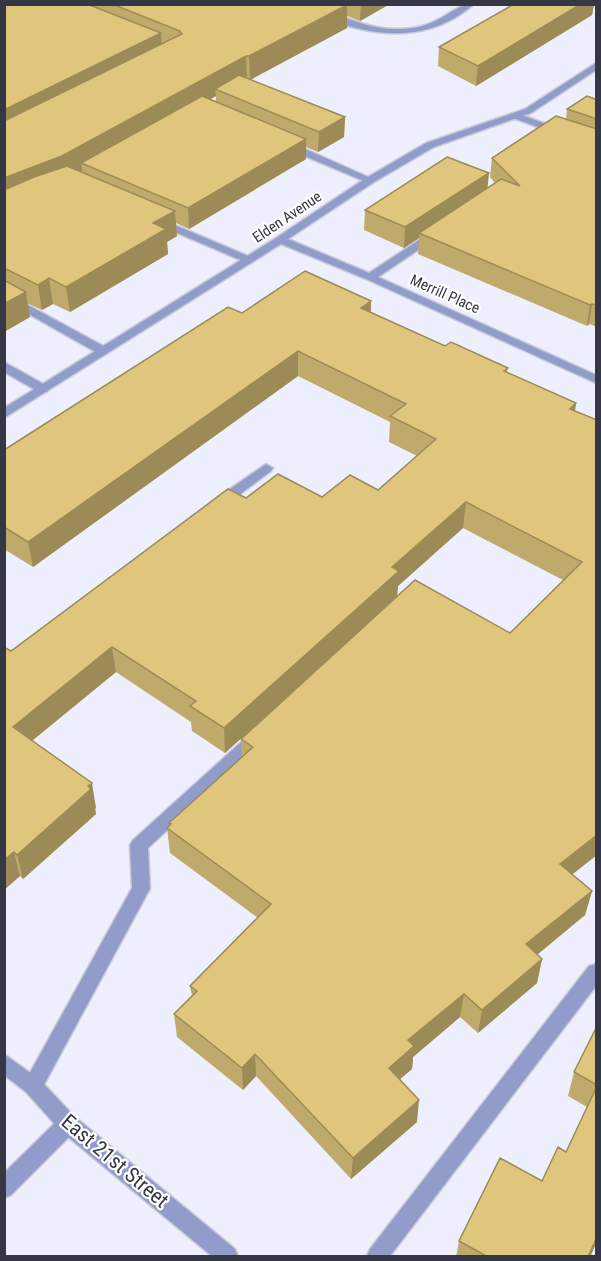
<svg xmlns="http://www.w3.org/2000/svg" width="601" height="1261" font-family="'Roboto Condensed',sans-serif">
<rect width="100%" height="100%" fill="#edf0fc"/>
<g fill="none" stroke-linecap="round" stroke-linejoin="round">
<g stroke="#c8cbd7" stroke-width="3">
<path id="lane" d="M 513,114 L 519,114 L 596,142 L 596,148 L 513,118 Z
M 286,144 L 294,144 L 375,180 L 366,182 L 286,148 Z
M 158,218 L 253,258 L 255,260 L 249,263 L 245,262 L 154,223 L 153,221 Z
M 4,292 L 107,348 L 109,351 L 103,355 L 99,354 L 4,300 Z
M 4,362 L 47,386 L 49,389 L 47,392 L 39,392 L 4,372 Z
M 266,464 L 273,468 L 271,471 L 224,506 L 214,506 L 212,503 L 214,500 Z
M 255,733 L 261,735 L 263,739 L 261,743 L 148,848 L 150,889 L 147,894 L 40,1092 L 33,1095 L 26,1092 L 23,1086 L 26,1080 L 132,888 L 130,845 L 133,840 L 249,735 Z
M 596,964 L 596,986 L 390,1256 L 367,1256 L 370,1249 L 589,966 Z
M 68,1115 L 75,1117 L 78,1124 L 75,1131 L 11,1195 L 4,1198 L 4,1173 L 61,1117 Z"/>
</g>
<g stroke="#c8cbd7" stroke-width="3">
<path id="street" d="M 290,4 C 326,4 359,30 397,29 C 411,29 424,27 437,20 C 450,14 459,4 474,4 C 430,42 380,38 329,20 C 316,16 301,12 290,4 Z
M 596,63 L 596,70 L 531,113 L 434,147 L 374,182 L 288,239 L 369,273 L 431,232 L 439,232 L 439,236 L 378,277 L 596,375 L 596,383 L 366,279 L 281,244 L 4,418 L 4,408 L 276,238 L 366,178 L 426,143 L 525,109 Z
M 4,1054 L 40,1080 L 75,1117 L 235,1249 L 238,1256 L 212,1256 L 61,1131 L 26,1092 L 4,1075 Z"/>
</g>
<use href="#lane" fill="#919ccb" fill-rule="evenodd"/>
<use href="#street" fill="#919ccb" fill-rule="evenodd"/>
</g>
<path fill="#c0aa6b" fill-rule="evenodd" d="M 4,4 L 390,4 L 360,21 L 347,16 L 347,28 L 250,80 L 345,117 L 344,137 L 318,152 L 306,147 L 306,159 L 189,229 L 176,223 L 177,236 L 167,242 L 168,254 L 70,312 L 53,304 L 42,310 L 27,303 L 30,317 L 4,332 ZM 216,96 L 216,101 L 210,99 Z
M 514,4 L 594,4 L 592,15 L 476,86 L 438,66 L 439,47 Z
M 597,98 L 597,327 L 589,324 L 587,326 L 418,254 L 419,238 L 404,248 L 364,230 L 365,210 L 487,188 L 495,183 L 490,177 L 492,158 L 566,119 L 567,109 Z
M 371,301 L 371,312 L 445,346 L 508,368 L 507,372 L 576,403 L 575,411 L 597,420 L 572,874 L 592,891 L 585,915 L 537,955 L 542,959 L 537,983 L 478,1033 L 460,1017 L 413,1057 L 412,1069 L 400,1079 L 417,1122 L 351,1179 L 256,1076 L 243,1090 L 177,1037 L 174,1014 L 192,996 L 190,986 L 258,918 L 170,853 L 167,828 L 170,826 L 169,823 L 242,757 L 241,739 L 258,723 L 225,753 L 192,731 L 191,722 L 116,672 L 32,741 L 96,808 L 95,809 L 96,814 L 23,879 L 20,876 L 4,890 L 11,651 L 246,498 L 322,497 L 378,490 L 417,456 L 389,442 L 390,422 L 298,376 L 33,567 L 4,549 L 4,450 L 242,313 ZM 463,528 L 563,580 L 510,633 L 397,596 L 398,586 Z
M 597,1026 L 597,1241 L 590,1257 L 456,1257 L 459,1241 L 542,1181 L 566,1152 L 587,1107 L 568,1096 L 574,1072 Z"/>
<path fill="#9c8b57" d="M 361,4 L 390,4 L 360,21 Z
M 581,4 L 594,4 L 592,15 L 476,86 L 478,66 Z
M 347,5 L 347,28 L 250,80 L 249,56 Z
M 161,33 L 162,56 L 4,135 L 4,110 Z
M 246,56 L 247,79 L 215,89 L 216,96 L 89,167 L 81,163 L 82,171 L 65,180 L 4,204 L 4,178 Z
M 345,117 L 344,137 L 318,152 L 319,132 Z
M 306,139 L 306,159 L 189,229 L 188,208 Z
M 489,173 L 487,194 L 419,233 L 419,238 L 404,248 L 405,227 Z
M 175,211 L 177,236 L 167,242 L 168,254 L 70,312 L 66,287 L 153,223 Z
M 49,278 L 53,304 L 42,310 L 38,285 Z
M 26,292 L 30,317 L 4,332 L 4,304 Z
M 371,301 L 370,325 L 361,308 Z
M 592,304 L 589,324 L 587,326 L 590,305 Z
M 298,351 L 298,376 L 33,567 L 28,542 Z
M 576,403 L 572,429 L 570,409 Z
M 466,502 L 463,528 L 398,586 L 397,596 L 225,753 L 224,728 L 392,567 Z
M 112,647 L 116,672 L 18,752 L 13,727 Z
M 92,783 L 96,808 L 95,809 L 96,814 L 23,879 L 17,855 Z
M 597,835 L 597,855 L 555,888 L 560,864 Z
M 14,852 L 20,876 L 4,890 L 4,860 Z
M 592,891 L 585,915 L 521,968 L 526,944 Z
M 542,959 L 537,983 L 478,1033 L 482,1010 Z
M 464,994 L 460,1017 L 413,1057 L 412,1069 L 387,1090 L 389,1068 L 408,1040 Z
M 255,1054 L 256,1076 L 243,1090 L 242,1068 Z
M 419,1100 L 417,1122 L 351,1179 L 353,1158 Z
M 597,1237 L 597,1241 L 590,1257 L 588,1257 Z"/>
<path fill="#dfc67c" stroke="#9c8b57" stroke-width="1.5" d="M 4,4 L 87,4 L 161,33 L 4,110 Z
M 112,4 L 344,4 L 347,5 L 249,56 L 246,56 L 62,156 L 4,178 L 4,121 L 182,34 L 180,31 Z
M 514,4 L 581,4 L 478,66 L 439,47 Z
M 239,75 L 345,117 L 319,132 L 215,89 Z
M 202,96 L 306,139 L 188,208 L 81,163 Z
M 587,96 L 595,99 L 597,98 L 597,119 L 567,109 Z
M 556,116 L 597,129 L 597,305 L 592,304 L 590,305 L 419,233 L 501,179 L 520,186 L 492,158 Z
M 447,157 L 489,173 L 405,227 L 365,210 Z
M 67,166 L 175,211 L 153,223 L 166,229 L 66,287 L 49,278 L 38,285 L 4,268 L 4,190 L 34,177 Z
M 305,271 L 371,301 L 361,308 L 445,346 L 451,342 L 508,368 L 504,371 L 576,403 L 570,409 L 597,420 L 597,835 L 560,864 L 592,891 L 526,944 L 542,959 L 482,1010 L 464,994 L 408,1040 L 414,1046 L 389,1068 L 419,1100 L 353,1158 L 255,1054 L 242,1068 L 174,1014 L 197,991 L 190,986 L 271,904 L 167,828 L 171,824 L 169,823 L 253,747 L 241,739 L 415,580 L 510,633 L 582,562 L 466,502 L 392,567 L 399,571 L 224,728 L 190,706 L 196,701 L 112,647 L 13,727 L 92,783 L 88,786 L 91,789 L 17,855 L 14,852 L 4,860 L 4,647 L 11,651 L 228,489 L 246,498 L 278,474 L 322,497 L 350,475 L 378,490 L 436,439 L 390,416 L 406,404 L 298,351 L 28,542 L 4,527 L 4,450 L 228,307 L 242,313 Z
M 4,280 L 26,292 L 4,304 Z
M 597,1026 L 597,1085 L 574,1072 Z
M 597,1086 L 597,1237 L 588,1257 L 488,1257 L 459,1241 L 500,1158 L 542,1181 L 558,1147 L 566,1152 Z"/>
<g text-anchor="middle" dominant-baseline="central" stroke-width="4.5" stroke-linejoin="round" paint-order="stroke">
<g font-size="15" fill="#353844" stroke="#fff">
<text transform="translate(287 217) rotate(-34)">Elden Avenue</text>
<text transform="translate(445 294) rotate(24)">Merrill Place</text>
</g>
<g font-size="21" fill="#353844" stroke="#fff">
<text transform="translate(115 1161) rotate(40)">East 21st Street</text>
</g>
</g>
<rect width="601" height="1261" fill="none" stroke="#353844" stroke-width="12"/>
</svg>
